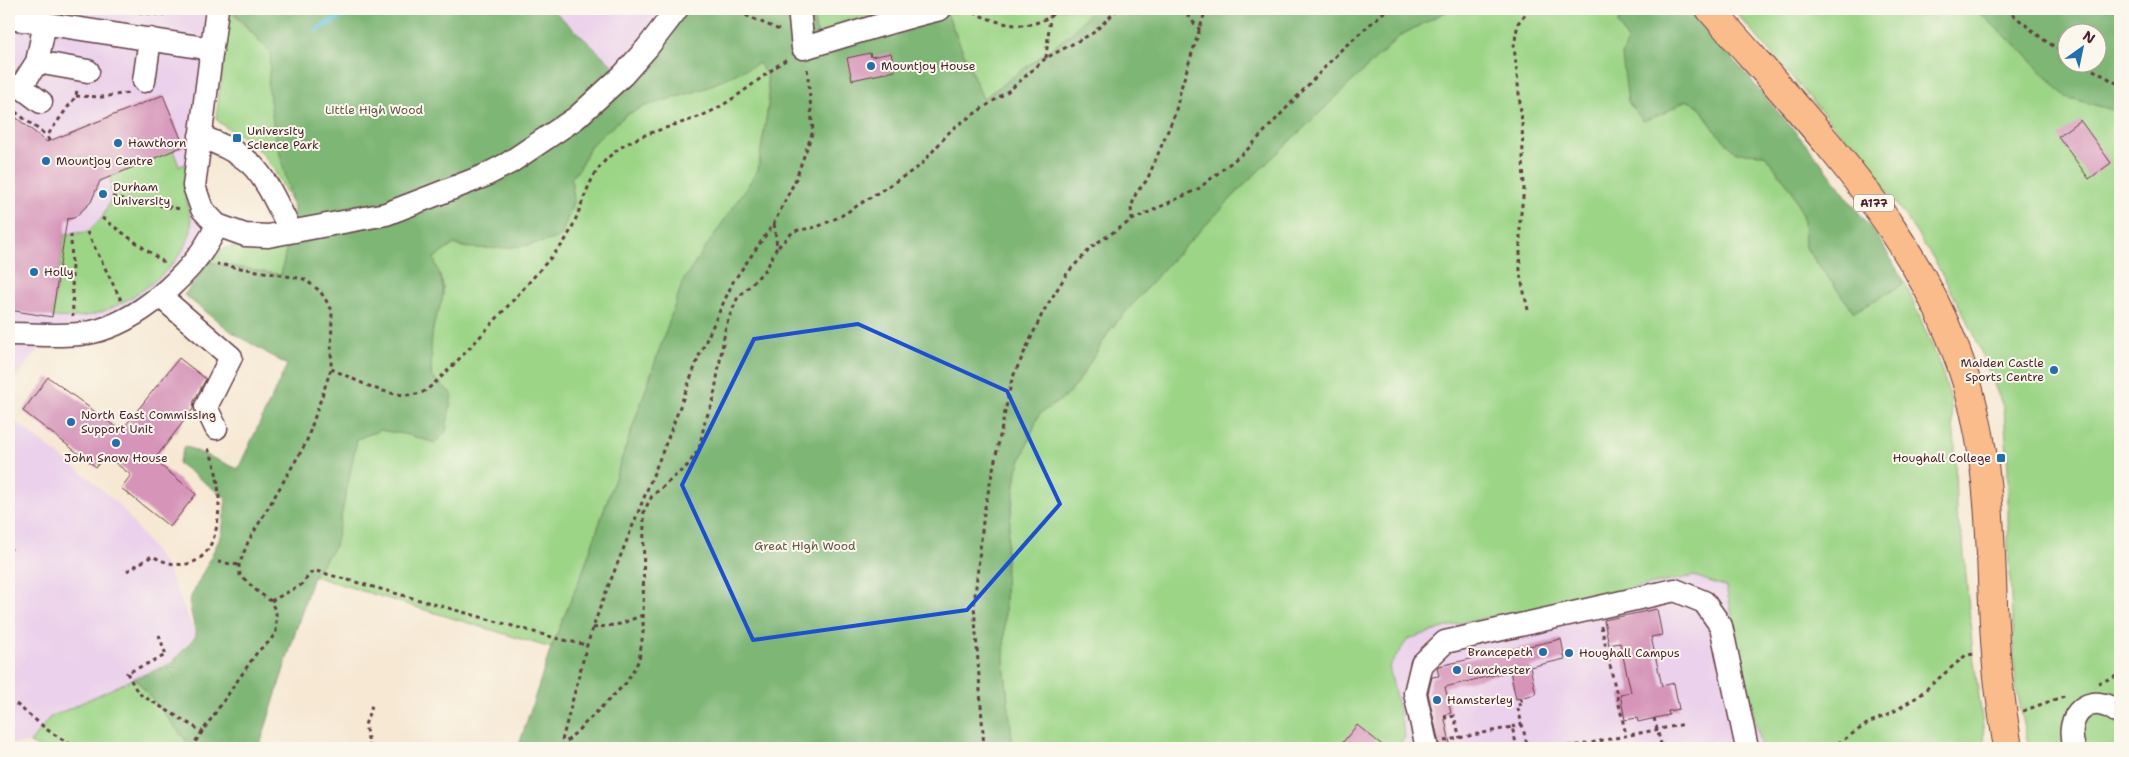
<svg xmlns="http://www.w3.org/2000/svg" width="2129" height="757" font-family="'Shantell Sans',sans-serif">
<rect width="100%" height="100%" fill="#fbf7ec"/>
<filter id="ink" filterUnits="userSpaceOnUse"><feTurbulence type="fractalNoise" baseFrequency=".02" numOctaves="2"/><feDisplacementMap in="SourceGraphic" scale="10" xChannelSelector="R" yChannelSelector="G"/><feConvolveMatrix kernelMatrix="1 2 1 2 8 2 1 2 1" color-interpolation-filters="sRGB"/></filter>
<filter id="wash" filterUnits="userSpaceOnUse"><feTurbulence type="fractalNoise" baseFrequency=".0096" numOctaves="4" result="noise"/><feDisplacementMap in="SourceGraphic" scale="20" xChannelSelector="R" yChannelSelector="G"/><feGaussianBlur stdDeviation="1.12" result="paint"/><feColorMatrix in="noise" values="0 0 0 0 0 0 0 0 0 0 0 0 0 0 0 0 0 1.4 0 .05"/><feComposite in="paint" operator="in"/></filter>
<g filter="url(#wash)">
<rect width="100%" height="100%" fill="#f6e8d3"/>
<path fill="#ebd1eb" d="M 9,9 L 217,9 L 194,186 L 217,225 L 130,316 L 50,334 L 9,386 Z
M 552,9 L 677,9 L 623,75 Z
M 9,417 L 89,478 L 122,508 L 166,566 L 196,636 L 171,664 L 135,678 L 49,718 L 30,743 L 9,744 Z
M 1694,576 L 1726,586 L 1761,748 L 1297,748 L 1389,667 L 1408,639 L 1457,624 Z"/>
<path fill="#9dd587" stroke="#747a59" d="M 229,9 L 271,53 C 266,111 280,154 295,209 C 282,185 271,158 249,141 C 238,133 226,129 216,119 Z
M 813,9 L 874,9 L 877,20 L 822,43 L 815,28 Z
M 945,9 L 1093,9 L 1071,34 L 983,99 Z
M 1451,9 L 1622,9 L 1618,24 L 1628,40 L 1622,56 L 1663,114 L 1686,100 L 1699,106 L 1716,132 L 1736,152 L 1764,154 L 1792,190 L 1804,220 L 1805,247 L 1854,312 L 1905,283 L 1939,362 L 1950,397 L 1955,444 L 1956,514 L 1963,543 L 1973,654 L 1986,748 L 1761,748 L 1726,587 L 1694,576 L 1457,624 L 1408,639 L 1389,667 L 1405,737 L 1397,748 L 1013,748 L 1004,663 L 1006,551 L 1017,470 L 1039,414 L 1065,397 L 1078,382 L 1110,330 L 1166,266 L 1250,179 L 1401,35 Z
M 1733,9 L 1975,9 L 2022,51 L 2066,97 L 2120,112 L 2120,748 L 2029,748 L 2016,687 L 2008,545 L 2008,470 L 2004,409 L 1973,332 L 1935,261 L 1903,213 L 1858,154 Z
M 759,63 L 767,76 L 769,100 L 758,170 L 683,282 L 583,571 L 551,648 L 313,576 L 335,546 L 357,439 L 380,430 L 409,435 L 435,443 L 452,394 L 431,376 C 432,361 430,344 433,329 C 435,314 444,304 443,288 C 442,279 436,268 434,258 L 454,244 L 465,248 L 494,247 L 574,200 L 571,178 L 579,169 L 591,145 L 626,115 L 642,107 L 703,89 Z
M 173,150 L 179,166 L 187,164 C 187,174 185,185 186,195 C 186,205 193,218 191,229 C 186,264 134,301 101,312 C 85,318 69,318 52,317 L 65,234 L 87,232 L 102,218 L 112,197 L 110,176 Z
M 288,243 L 281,275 L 209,262 L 223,249 L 244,244 Z
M 135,678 L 192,748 L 40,748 L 30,743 L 49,718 Z"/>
<path fill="#7eb674" stroke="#646a50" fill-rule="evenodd" d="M 231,9 L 552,9 L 623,75 L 677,9 L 813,9 L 815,28 L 822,42 L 945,9 L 983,99 L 1071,34 L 1093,9 L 1451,9 L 1401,35 L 1250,179 L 1166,266 L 1110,330 L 1078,382 L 1065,397 L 1039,414 L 1017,470 L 1006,551 L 1004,663 L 1013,748 L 518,748 L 551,648 L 583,571 L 683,281 L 758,170 L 769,100 L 767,76 L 759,63 L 703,89 L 642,107 L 626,115 L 591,145 L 579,169 L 571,178 L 574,200 L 561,236 C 539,247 476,253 454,244 L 434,258 C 436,268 442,278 443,288 C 444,304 435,314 433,329 C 430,344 432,361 431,376 L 452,394 L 446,432 L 435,443 L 409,435 L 380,430 L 357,439 L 335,546 L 313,576 L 259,748 L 192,748 L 135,678 L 171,664 L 196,636 L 189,601 L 222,534 L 226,498 L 178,463 L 185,446 L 238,469 L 287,365 L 232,332 L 184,295 L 209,262 L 281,275 L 294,209 L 274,131 L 268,85 L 271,53 Z
M 1622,9 L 1690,9 L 1816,156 L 1881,242 L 1905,283 L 1854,312 L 1805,246 L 1804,220 L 1792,190 L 1764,154 L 1736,153 L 1716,132 L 1699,106 L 1686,100 L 1663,114 L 1643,121 L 1628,102 L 1622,56 L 1628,40 L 1618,24 Z
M 1975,9 L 2120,9 L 2120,112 L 2066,97 L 2022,51 ZM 2066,32 L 2096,32 L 2096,62 L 2066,62 Z"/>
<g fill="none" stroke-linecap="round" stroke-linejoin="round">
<path stroke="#5fc3dd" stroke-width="5.5" d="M 317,30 L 354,9"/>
</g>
<g id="blocks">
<path fill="#d694b9" d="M 870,53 L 871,57 L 891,53 L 895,71 L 852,80 L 847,58 Z
M 163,95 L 184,146 L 100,181 L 91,202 L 74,218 L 67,219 L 52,317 L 9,310 L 9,225 L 15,183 L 9,178 L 9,112 L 47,142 Z
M 2080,120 L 2111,163 L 2089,179 L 2058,136 Z
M 179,358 L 206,379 L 194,401 L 193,409 L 154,460 L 196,494 L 170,527 L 121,488 L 131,475 L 105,455 L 96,467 L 23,411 L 48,377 L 121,431 Z
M 1657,609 L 1662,635 L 1651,637 L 1662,686 L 1674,683 L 1679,709 L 1668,711 L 1669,715 L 1638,722 L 1637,718 L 1625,720 L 1620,694 L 1631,692 L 1620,643 L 1609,645 L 1604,620 Z
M 1561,639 L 1565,659 L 1530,667 L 1536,694 L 1516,699 L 1510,671 L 1445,687 L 1451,713 L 1444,715 L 1451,748 L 1440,748 L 1428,693 L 1432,677 L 1439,676 L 1437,668 L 1439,666 Z
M 1357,725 L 1386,748 L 1338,748 Z"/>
</g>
</g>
<g filter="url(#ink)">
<use href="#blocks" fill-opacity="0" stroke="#643d44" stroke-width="1"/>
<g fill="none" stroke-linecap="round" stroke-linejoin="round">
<g stroke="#643d44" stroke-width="25">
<path id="minor" d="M 217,9 L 194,186 L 202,209 L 217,225 L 245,235 L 268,236 L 386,214 L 484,176 L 509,163 L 576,118 L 623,75 L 647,48 L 677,9
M 799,9 L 803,48 C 849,35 894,20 940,9
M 9,18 L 212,49
M 37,62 L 88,71
M 144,81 L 150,39
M 41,102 L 21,87 L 37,62 L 45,23
M 200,136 C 217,143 237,151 251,164 C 269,182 279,209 291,231
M 160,296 L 231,357 L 206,407 L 216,428
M 9,334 C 36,334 75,338 100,330 C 146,316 198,268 217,225
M 1427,748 L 1415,693 L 1422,664 L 1445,642 L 1675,590 L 1704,602 L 1721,626 L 1747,748
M 2074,748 C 2063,714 2091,689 2120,714"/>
</g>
<g stroke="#643d44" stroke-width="30">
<path id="major" d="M 1710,9 C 1822,138 1948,259 1979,434 C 1993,507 1990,580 1996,654 C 1998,685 2003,717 2008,748"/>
</g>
<path stroke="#643d44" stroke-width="3" stroke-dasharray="4 4" stroke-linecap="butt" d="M 115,9 L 163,15 L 165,9
M 731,9 L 782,31
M 966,9 C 998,24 1030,36 1059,9
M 1182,9 L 1200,30
M 2006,9 L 2044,40 L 2066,54
M 1046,58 L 1050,17
M 2079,62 L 2120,85
M 76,96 L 102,97 L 128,93
M 9,107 L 47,136
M 49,141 L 47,136 L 76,96 L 77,89
M 112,197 L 181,209
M 102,218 L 166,264
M 1132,220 L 1131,208 L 1136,193 L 1147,180 L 1175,114 L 1181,88 L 1206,9
M 87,232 L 121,300
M 71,234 L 73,316
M 778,247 L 794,231 L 817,227 L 841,216 L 920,166 L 952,129 L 1011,89 L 1046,58 L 1093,33 L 1118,9
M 1528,310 L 1520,274 L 1520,221 L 1524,189 L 1522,122 L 1514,46 L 1518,23 L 1530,9
M 331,369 C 358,380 390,401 421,393 C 438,388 542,267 562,245 C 580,220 583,186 603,163 C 631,131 675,129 712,111 C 739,97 762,76 787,59
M 9,551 L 12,547
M 218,562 L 239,565
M 127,571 L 152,556 C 217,590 226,513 215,468 C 214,461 210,453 207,446
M 271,601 L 301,585 L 311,573 L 316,571 L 559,639 L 587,645
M 1601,626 L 1626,735
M 593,628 L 620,624 L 643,615
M 159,635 L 166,655 L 127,673 L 138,693 L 203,732
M 2098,683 L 2120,675
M 1520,698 L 1523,704 L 1517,705 L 1528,748
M 16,704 L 49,731 L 76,748
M 2023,711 L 2067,695
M 1445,715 L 1446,718 L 1454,716 L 1460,738
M 1654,718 L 1662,748
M 1512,727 L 1522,724
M 1444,741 L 1512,727 L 1517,747
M 561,747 L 626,683 L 639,660 L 643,633 L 644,511 L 652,496 L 688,465 L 699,449 L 705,421 L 713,402 L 726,325 L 737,299 L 767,268 L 777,247 L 774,223
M 191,748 L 258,651 L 269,642 L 276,632 L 276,613 L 271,601 L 258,592 L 240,575 L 239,565 L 248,542 L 306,443 L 331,369 L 332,310 L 320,291 L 304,279 L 217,264
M 370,748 L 365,725 L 372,705
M 560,748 L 587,645 L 602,602 L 670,433 L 699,356 L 733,282 L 774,223 L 795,181 L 813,131 L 807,67
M 984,748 L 974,605 L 984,512 L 1012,379 L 1043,312 L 1068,272 L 1095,244 L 1132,220 L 1198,189 L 1247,150 L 1342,49 L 1384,12 L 1392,9
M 1544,748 L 1580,745 L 1685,724
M 1831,748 L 1870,722 L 1890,714 L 1917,697 L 1966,655 L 1975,654"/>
<use href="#minor" stroke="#fff" stroke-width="22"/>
<use href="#major" stroke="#f9bc8a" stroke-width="28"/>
</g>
</g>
<path fill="none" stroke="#1d4ed8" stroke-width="4" stroke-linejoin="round" d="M 858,324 L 1007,391 L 1060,504 L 967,610 L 753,640 L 682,485 L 754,339 Z"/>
<g fill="#1f6fb2" stroke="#fbf7ec" stroke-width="2">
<circle cx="871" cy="66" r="5"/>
<rect x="232" y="133" width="10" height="10" rx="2.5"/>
<circle cx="118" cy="143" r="5"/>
<circle cx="46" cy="161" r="5"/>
<circle cx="103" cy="194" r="5"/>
<circle cx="34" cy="272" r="5"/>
<circle cx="2054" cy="370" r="5"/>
<circle cx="71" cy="422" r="5"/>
<circle cx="116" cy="443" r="5"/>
<rect x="1996" y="453" width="10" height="10" rx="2.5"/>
<circle cx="1543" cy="652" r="5"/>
<circle cx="1569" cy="653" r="5"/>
<circle cx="1457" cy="670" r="5"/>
<circle cx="1437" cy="700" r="5"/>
</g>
<g text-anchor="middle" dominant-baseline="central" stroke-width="4" stroke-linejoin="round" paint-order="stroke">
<rect fill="#fbf7ec" stroke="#7f6065" stroke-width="1" x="1854" y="194.5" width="40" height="17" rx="4"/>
<g font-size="11" font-weight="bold" fill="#4a1f2b">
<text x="1874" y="203">A177</text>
</g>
<g font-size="12" fill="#4a1f2b" stroke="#fbf7ec" text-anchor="start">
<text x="881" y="66">Mountjoy House</text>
<text x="247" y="131">University<tspan x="247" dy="14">Science Park</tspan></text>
<text x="128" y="143">Hawthorn</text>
<text x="56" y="161">Mountjoy Centre</text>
<text x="113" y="187">Durham<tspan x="113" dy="14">University</tspan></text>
<text x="44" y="272">Holly</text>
<text x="2044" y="363" text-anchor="end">Maiden Castle<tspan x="2044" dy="14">Sports Centre</tspan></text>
<text x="81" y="415">North East Commissing<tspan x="81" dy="14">Support Unit</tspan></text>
<text x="116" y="458" text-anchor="middle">John Snow House</text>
<text x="1991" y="458" text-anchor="end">Houghall College</text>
<text x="1533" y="652" text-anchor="end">Brancepeth</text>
<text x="1579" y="653">Houghall Campus</text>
<text x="1467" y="670">Lanchester</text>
<text x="1447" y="700">Hamsterley</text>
</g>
<g font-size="12" fill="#635647" stroke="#fbf7ec">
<text x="374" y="110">Little High Wood</text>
<text x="805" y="546">Great High Wood</text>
</g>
</g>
<rect width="2129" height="757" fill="none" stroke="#fbf7ec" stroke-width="30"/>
<g transform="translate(2082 48) rotate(33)"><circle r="24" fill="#fbf7ec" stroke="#b4a19f"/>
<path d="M0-4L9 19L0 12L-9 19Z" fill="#1f6fb2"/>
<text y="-8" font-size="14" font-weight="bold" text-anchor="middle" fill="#4a1f2b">N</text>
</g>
</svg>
